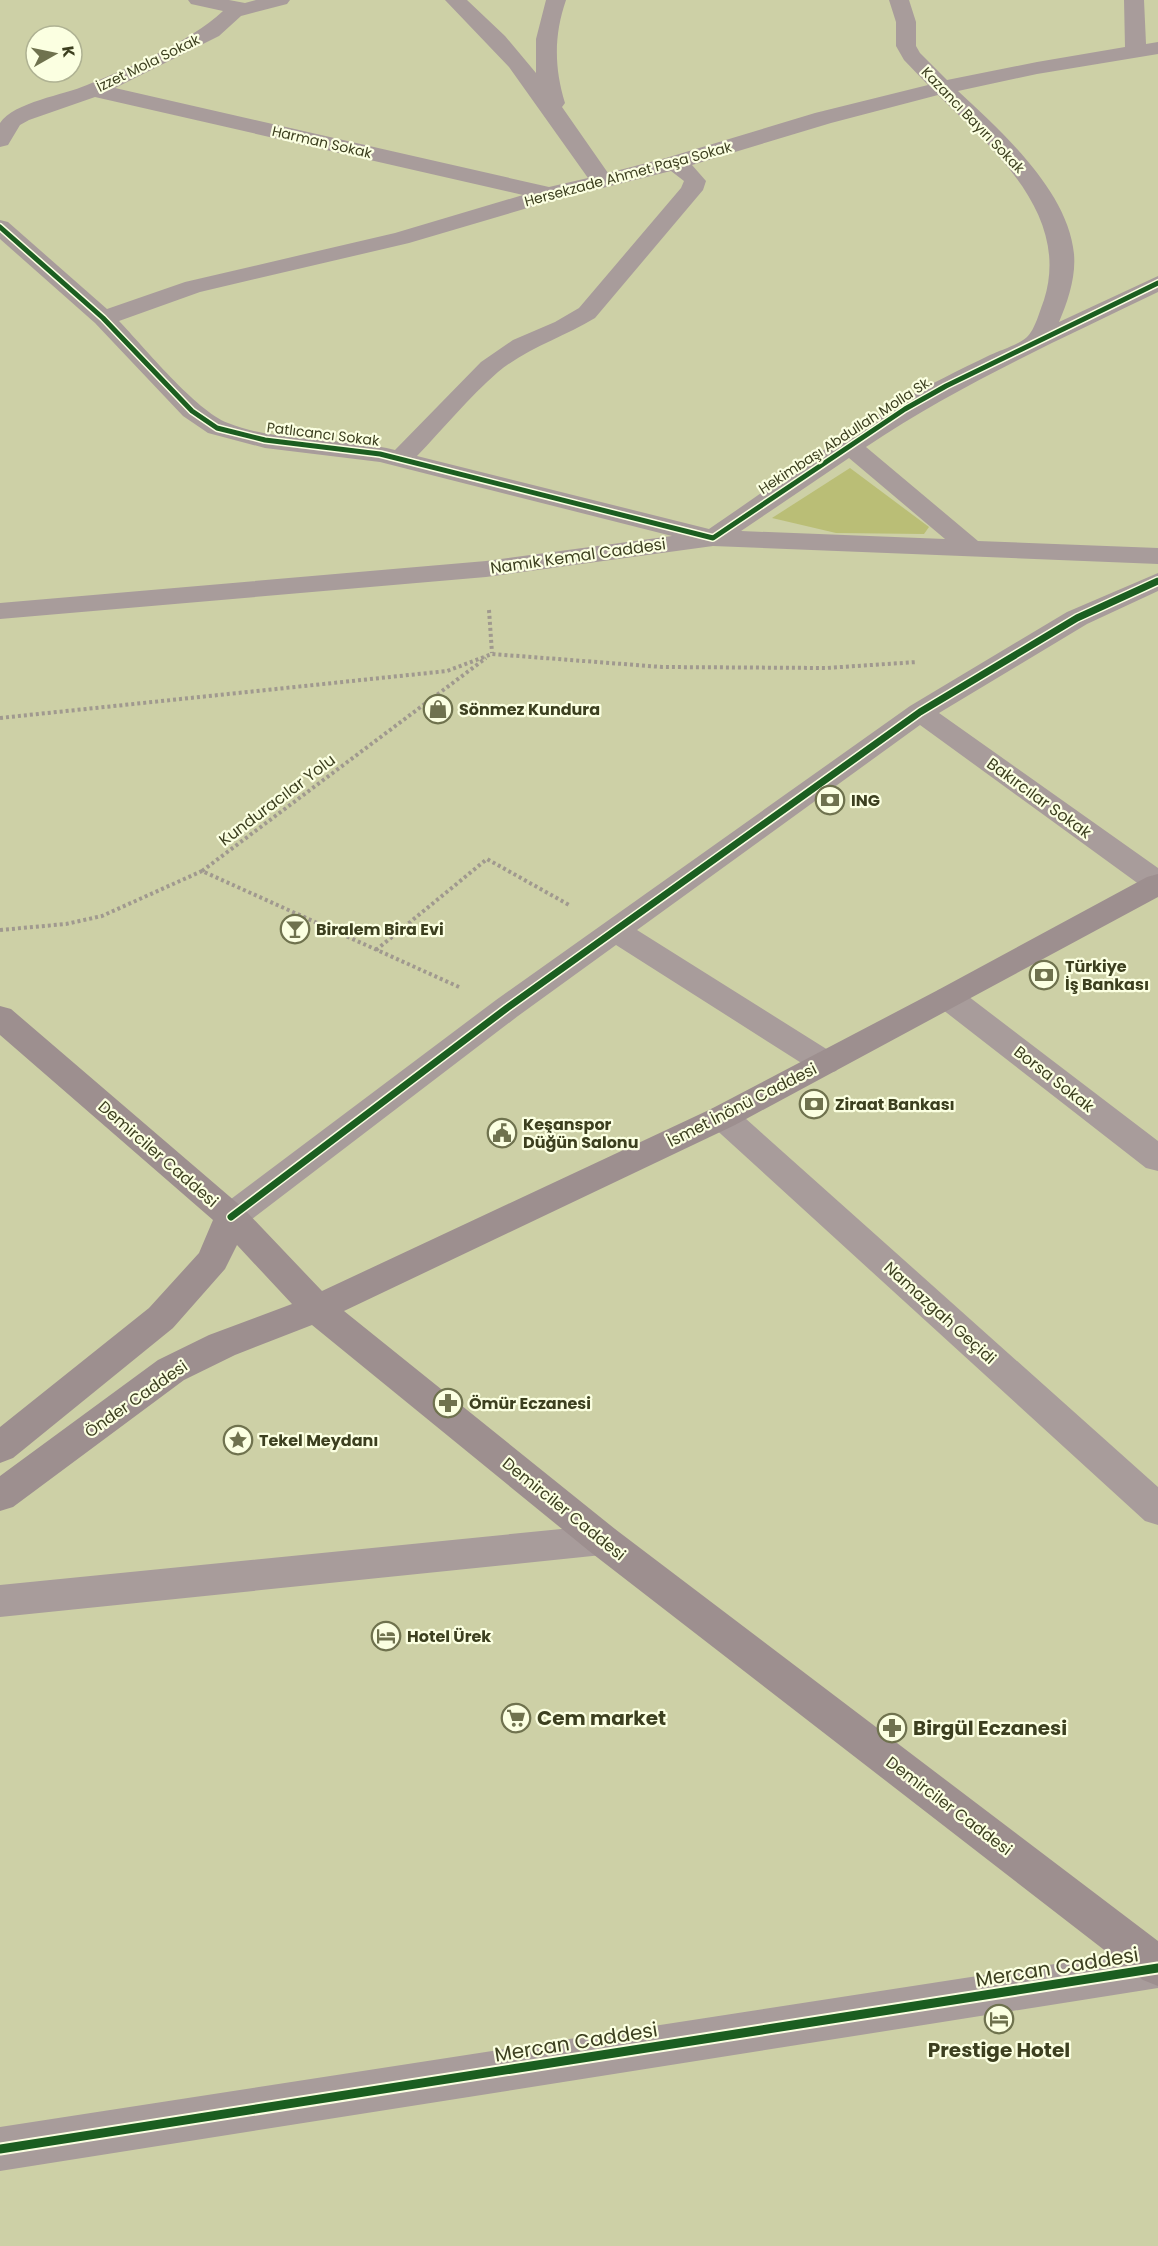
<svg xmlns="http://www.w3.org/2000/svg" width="1158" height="2246" font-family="Poppins,sans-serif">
<rect width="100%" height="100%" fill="#cdd0a6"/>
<path fill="#babe76" d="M 850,468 L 929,527 L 924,534 L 836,533 L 772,518 Z"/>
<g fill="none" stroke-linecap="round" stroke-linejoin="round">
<path stroke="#a0998f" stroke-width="4" stroke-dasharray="3 3" stroke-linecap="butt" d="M 489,610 L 492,653
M 0,718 L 447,671 L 492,654 L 662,667 L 826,668 L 917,662
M 0,930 L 66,924 L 102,916 L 202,871
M 376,950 L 487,859 L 571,906
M 459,987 L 202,871 L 486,658"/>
<path fill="#a89c9b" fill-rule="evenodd" d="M 188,0 L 229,0 L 245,3 L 256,0 L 290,0 L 287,4 L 241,16 L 219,36 L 115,88 L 549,187 L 588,178 L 509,67 L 445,0 L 467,0 L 505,36 L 536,73 L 536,39 L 546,0 L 566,0 C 554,35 554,67 565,103 L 562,107 L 608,173 L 666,158 L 815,113 L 928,85 L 904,60 L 896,46 L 896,22 L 889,0 L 909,0 L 916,22 L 916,46 L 920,53 L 947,80 L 1037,62 L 1125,47 L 1124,0 L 1144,0 L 1146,44 L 1158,42 L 1158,54 L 1037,74 L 958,91 C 1002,132 1068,191 1074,254 C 1076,277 1068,301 1059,322 L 1158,276 L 1158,292 C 1059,340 958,385 866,447 L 978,541 L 1158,548 L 1158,564 L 713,546 L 486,577 L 0,619 L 0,603 L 486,561 L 672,536 L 380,462 L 265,448 L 208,433 L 183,416 L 95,323 L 0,239 L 0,220 L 8,222 L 107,309 L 185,282 L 395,233 L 523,195 L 95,97 L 29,120 L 20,125 L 8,145 L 0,147 L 0,123 C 14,102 64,95 87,85 C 131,67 188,43 223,11 L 191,4 ZM 938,95 C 993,149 1071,214 1044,300 C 1040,310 1035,330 1027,337 C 1018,345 1001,350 990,355 C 959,370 928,385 898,403 C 833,441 771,487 709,529 L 417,456 C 444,428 469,397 498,372 C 527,348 564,337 595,318 L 703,190 L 706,181 L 692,165 L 831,123 ZM 671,171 L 684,181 L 681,188 L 579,308 L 555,322 L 513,340 L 481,362 L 395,450 C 342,437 277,443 228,423 C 196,411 144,347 119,321 L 200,292 L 409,243 L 558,199 ZM 849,458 L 945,539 L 741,531 Z
M 1158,573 L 1158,591 L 1087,624 L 939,713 L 1158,868 L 1158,893 L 1147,890 L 920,725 L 637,930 L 836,1055 L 841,1063 L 836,1071 L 825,1074 L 814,1071 L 616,945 L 518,1016 L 243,1226 L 231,1230 L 219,1226 L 214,1217 L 219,1208 L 496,1000 L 910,706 L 1067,612 Z
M 949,987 L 960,990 L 1158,1141 L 1158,1171 L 1146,1168 L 938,1006 L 933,998 L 938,990 Z
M 723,1105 L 735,1109 L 1158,1487 L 1158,1525 L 1145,1521 L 711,1125 L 707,1117 L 711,1109 Z
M 602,1525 L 615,1529 L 621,1540 L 615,1551 L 602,1555 L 0,1617 L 0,1585 Z
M 1158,1948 L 1158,1988 L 0,2171 L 0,2127 Z"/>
<path fill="#9d8f8f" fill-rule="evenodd" d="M 1158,874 L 1158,897 L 735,1125 L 344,1311 L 615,1529 L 1158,1941 L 1158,1986 L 1143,1980 L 589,1551 L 312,1325 L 235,1355 L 184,1380 L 13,1507 L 0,1511 L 0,1476 L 158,1360 L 209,1335 L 292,1304 L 237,1245 L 225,1269 L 173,1328 L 13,1458 L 0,1463 L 0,1427 L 149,1308 L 199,1253 L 213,1220 L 0,1035 L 0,1006 L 11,1009 L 243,1208 L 322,1291 L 711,1109 L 938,990 L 1147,877 Z"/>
<g stroke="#fbffe1" stroke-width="8">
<path id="cycleway-far2" d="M 0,227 L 103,318 L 192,411 L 217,428 L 265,440 L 380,454 L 713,538 L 905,409 L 946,386 L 1158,283"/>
</g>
<g stroke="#fbffe1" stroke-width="10">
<path id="cycleway-far1" d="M 231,1217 L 507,1008 L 920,712 L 1077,618 L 1158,581"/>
</g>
<g stroke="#fbffe1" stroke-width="13">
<path id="cycleway" d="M 0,2149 L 1158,1968"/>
</g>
<use href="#cycleway-far2" stroke="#1b5e20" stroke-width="5"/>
<use href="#cycleway-far1" stroke="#1b5e20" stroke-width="7"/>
<use href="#cycleway" stroke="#1b5e20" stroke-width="9"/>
</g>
<defs>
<g id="shop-ring" transform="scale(1.5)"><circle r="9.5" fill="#fbffe1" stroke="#6f724e" stroke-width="1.5"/><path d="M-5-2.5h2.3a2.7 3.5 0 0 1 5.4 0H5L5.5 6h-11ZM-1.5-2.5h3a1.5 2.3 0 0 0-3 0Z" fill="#6f724e"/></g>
<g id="bank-ring" transform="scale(1.5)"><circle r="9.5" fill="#fbffe1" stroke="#6f724e" stroke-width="1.5"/><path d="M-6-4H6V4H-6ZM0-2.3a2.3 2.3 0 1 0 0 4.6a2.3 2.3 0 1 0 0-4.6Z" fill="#6f724e"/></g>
<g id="bar-ring" transform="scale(1.5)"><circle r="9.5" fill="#fbffe1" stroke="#6f724e" stroke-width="1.5"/><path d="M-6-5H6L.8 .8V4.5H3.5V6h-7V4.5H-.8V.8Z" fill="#6f724e"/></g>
<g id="civic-ring" transform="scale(1.5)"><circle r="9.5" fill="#fbffe1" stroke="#6f724e" stroke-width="1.5"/><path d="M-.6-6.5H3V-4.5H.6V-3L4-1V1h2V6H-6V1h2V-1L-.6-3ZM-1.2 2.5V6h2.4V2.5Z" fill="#6f724e"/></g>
<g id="pharmacy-ring" transform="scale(1.5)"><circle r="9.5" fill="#fbffe1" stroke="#6f724e" stroke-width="1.5"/><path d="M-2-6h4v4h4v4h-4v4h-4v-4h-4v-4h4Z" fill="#6f724e"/></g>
<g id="sight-ring" transform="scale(1.5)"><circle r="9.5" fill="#fbffe1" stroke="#6f724e" stroke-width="1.5"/><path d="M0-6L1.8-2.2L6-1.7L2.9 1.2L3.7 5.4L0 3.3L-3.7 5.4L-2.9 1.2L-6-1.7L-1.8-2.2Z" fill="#6f724e"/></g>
<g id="hotel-ring" transform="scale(1.5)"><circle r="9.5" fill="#fbffe1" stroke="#6f724e" stroke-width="1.5"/><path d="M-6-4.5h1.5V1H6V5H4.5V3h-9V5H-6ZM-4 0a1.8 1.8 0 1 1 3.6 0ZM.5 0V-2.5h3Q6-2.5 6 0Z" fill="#6f724e"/></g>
<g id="supermarket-ring" transform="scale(1.5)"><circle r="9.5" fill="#fbffe1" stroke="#6f724e" stroke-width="1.5"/><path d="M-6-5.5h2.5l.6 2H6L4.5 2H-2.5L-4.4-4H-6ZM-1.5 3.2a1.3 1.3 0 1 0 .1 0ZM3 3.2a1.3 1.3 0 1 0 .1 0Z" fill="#6f724e"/></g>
</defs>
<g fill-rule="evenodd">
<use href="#shop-ring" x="438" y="709"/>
<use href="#bank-ring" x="830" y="800"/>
<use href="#bar-ring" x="295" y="929"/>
<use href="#bank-ring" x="1044" y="975"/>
<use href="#bank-ring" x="814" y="1104"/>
<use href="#civic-ring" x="502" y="1133"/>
<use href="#pharmacy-ring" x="448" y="1403"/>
<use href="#sight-ring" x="238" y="1440"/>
<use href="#hotel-ring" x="386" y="1636"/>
<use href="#supermarket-ring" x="516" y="1718"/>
<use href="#pharmacy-ring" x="892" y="1728"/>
<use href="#hotel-ring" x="999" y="2019"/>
</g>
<g text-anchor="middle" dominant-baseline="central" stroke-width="4.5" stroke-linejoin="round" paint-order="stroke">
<g font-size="14" fill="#3c3f1f" stroke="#fbffe1">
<text transform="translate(148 63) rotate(-26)">İzzet Mola Sokak</text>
<text transform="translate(973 120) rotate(46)">Kazancı Bayırı Sokak</text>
<text transform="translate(322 142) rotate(13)">Harman Sokak</text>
<text transform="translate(628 174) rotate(-15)">Hersekzade Ahmet Paşa Sokak</text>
<text transform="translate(323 434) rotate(7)">Patlıcancı Sokak</text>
<text transform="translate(845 435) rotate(-33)">Hekimbaşı Abdullah Molla Sk.</text>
</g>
<g font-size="16" fill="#3c3f1f" stroke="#fbffe1">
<text transform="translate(578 556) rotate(-8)">Namık Kemal Caddesi</text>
<text transform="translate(1039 798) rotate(36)">Bakırcılar Sokak</text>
<text transform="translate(277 800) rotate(-37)">Kunduracılar Yolu</text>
<text transform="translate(1054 1079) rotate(38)">Borsa Sokak</text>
<text transform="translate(742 1105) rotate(-27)">İsmet İnönü Caddesi</text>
<text transform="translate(158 1154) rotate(41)">Demirciler Caddesi</text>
<text transform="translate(940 1313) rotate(42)">Namazgah Geçidi</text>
<text transform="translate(136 1399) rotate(-35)">Önder Caddesi</text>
<text transform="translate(564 1509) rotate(39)">Demirciler Caddesi</text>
<text transform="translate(949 1806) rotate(37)">Demirciler Caddesi</text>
</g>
<g font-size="16" font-weight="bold" fill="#3c3f1f" stroke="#fbffe1" text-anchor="start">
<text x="459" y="709">Sönmez Kundura</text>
<text x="851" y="800">ING</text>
<text x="316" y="929">Biralem Bira Evi</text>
<text x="1065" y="966">Türkiye<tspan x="1065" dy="18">İş Bankası</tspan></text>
<text x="835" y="1104">Ziraat Bankası</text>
<text x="523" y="1124">Keşanspor<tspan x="523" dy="18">Düğün Salonu</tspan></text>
<text x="469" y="1403">Ömür Eczanesi</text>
<text x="259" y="1440">Tekel Meydanı</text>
<text x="407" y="1636">Hotel Ürek</text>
</g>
<g font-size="20" font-weight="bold" fill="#3c3f1f" stroke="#fbffe1" text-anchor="start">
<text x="537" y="1718">Cem market</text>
<text x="913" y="1728">Birgül Eczanesi</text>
<text x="999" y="2050" text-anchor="middle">Prestige Hotel</text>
</g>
<g font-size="20" fill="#3c3f1f" stroke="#fbffe1">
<text transform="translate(1057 1967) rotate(-9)">Mercan Caddesi</text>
<text transform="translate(576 2042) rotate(-9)">Mercan Caddesi</text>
</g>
</g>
<g transform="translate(54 54) rotate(81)"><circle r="28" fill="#fbffe1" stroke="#afb293" stroke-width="1.5"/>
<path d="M0-4.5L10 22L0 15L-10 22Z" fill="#6f724e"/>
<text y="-9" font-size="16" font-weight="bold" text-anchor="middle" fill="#3c3f1f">K</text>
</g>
</svg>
